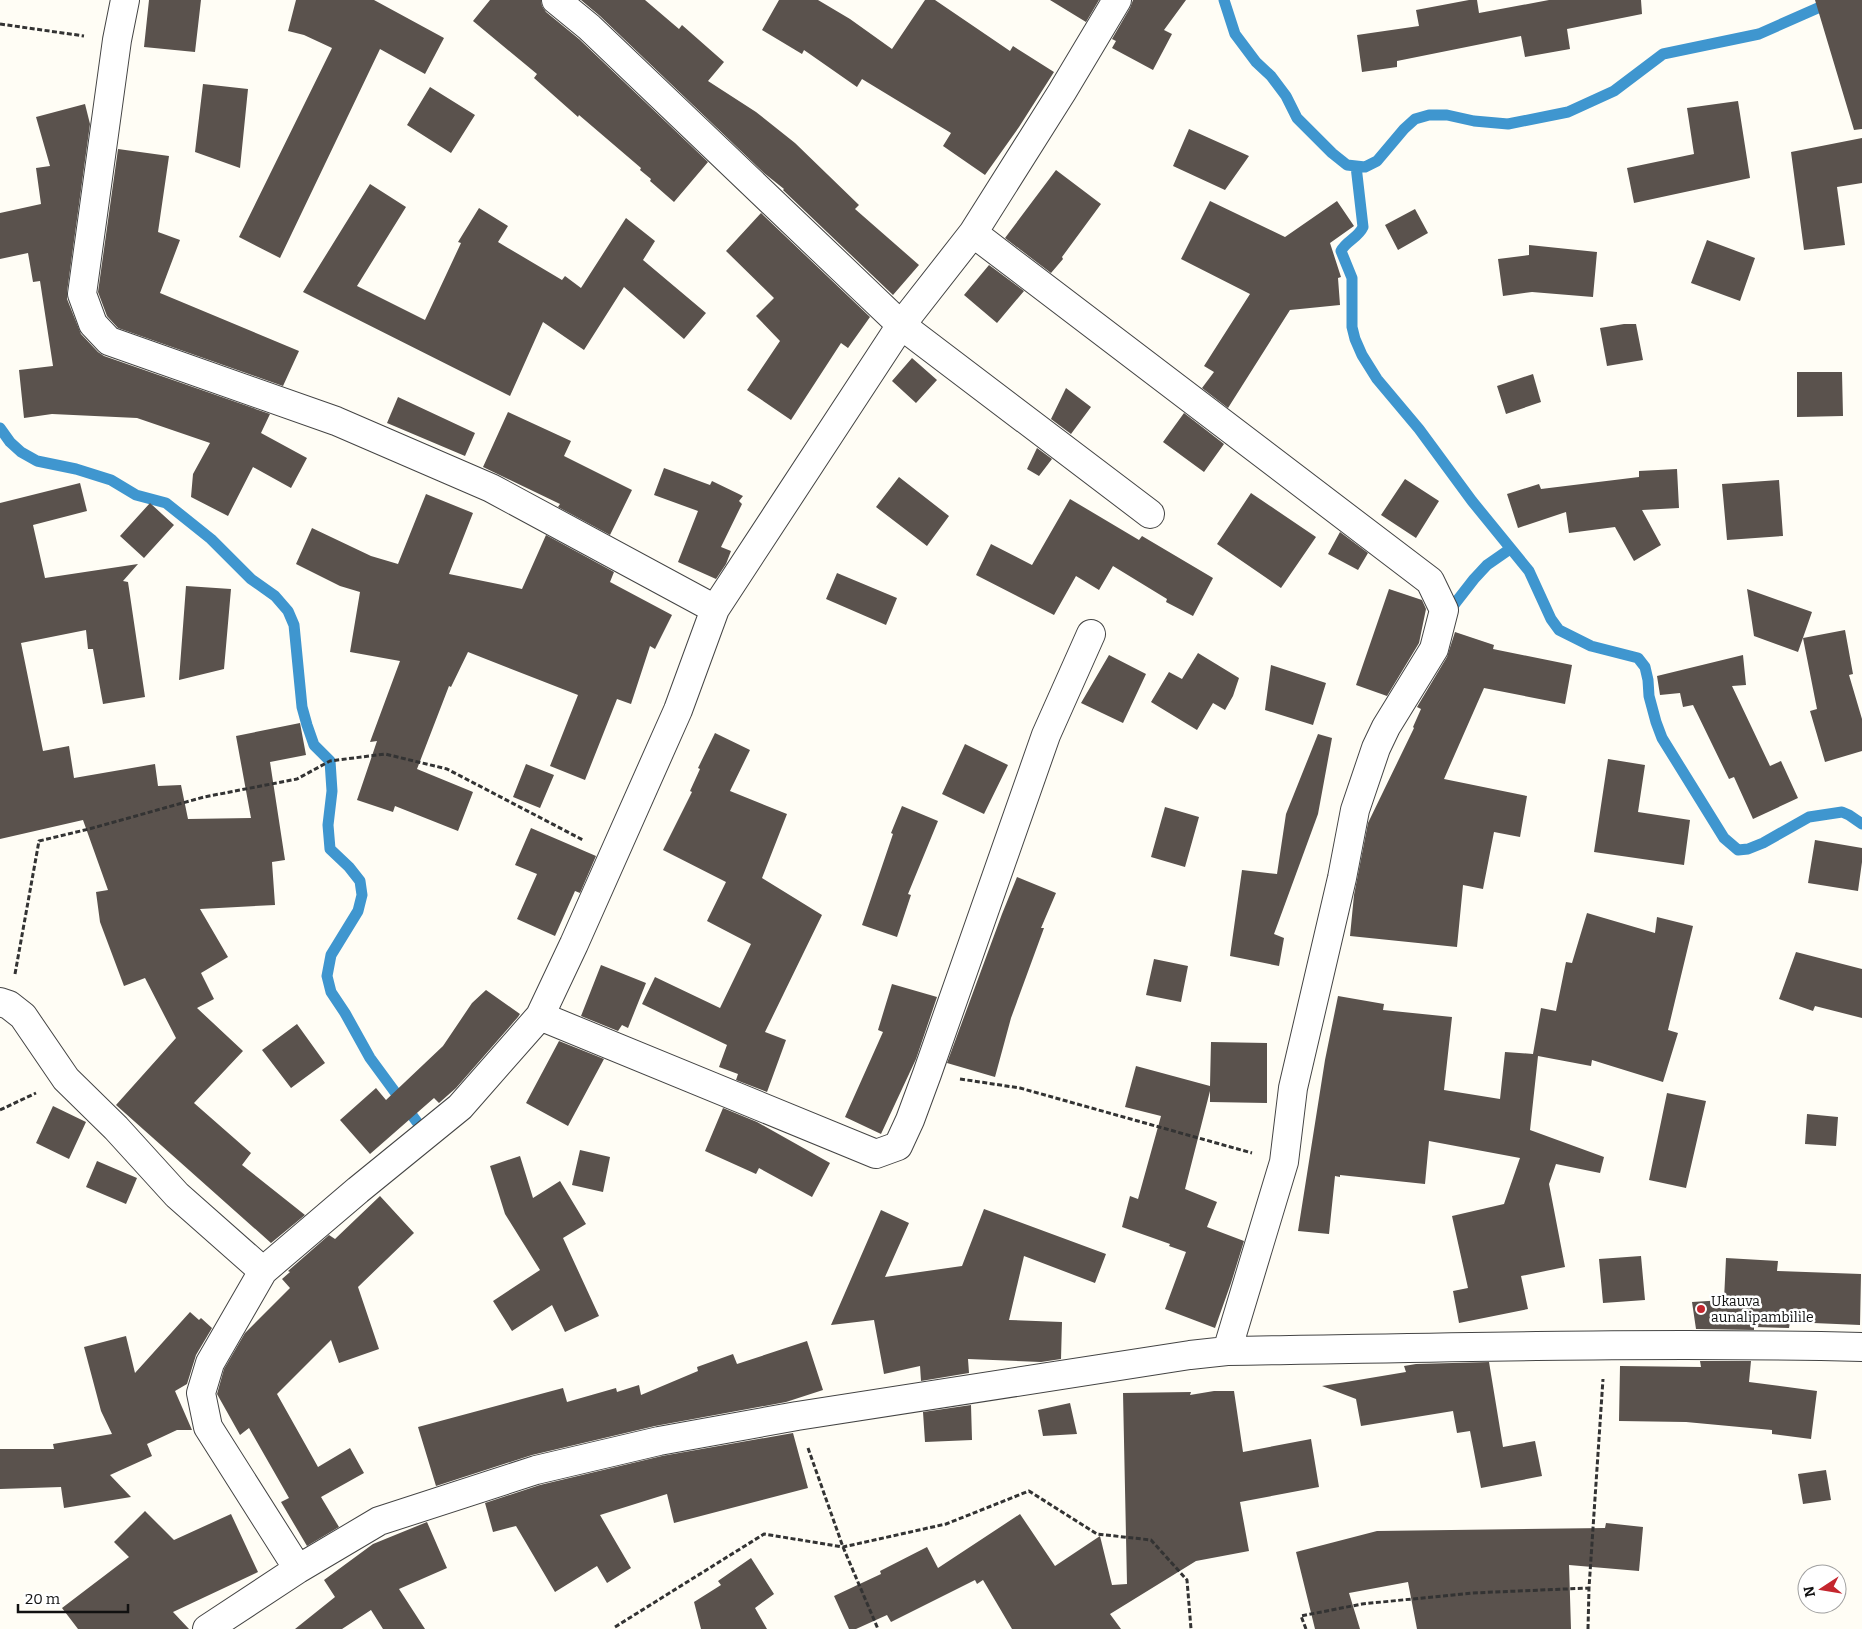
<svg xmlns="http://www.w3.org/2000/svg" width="1862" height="1629" font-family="Bitter,serif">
<rect width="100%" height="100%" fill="#fffdf5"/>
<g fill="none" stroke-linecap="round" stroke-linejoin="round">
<path stroke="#3f96cf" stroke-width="11" d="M 1224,0 L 1235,34 L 1256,62 L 1271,76 L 1286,96 L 1297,118 L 1332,153 L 1347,165 L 1365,167 L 1377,161 L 1404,129 L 1415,119 L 1429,115 L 1447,115 L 1474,121 L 1508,124 L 1568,112 L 1614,91 L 1663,54 L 1759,34 L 1836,0
M 1356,166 L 1363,227 C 1358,238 1346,241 1341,251 L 1352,278 L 1352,327 L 1355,339 L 1362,355 L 1377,379 L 1419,429 L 1472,501 L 1529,571 L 1551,619 L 1559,630 L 1591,646 L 1638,658 L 1645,667 L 1648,680 L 1649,696 L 1656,722 L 1662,738 L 1724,838 L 1738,850 L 1748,849 L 1763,843 L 1809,817 L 1842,812 L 1849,815 L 1862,824
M 0,428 L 10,442 L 21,452 L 37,461 L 76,469 L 111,480 L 136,495 L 166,503 L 211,539 L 251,579 L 275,596 L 288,611 L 294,625 L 302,707 L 307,725 L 314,745 L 330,761 L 332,791 L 328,825 L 330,849 L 349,867 L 360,881 L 362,895 L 358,911 L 331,955 L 327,976 L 331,992 L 345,1013 L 370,1058 L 417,1122
M 1446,615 L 1474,579 L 1487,565 L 1510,549"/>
</g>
<path fill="#5a524d" d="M 149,0 L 201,0 L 195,52 L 144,47 Z
M 296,0 L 374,0 L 444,38 L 425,74 L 380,49 L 280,258 L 239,237 L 332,48 L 304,35 L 288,31 Z
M 490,0 L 541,0 L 542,6 L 546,12 L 579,39 L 708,162 L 674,202 L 650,181 L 651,179 L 640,170 L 641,168 L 579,115 L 578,117 L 534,78 L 537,74 L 473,21 Z
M 581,0 L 645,0 L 679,29 L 682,25 L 724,62 L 708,81 L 756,112 L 795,143 L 859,205 L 855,209 L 919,265 L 893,295 L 783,190 L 784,189 L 764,173 L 600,16 Z
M 779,0 L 818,0 L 850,19 L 892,49 L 925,0 L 935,0 L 1010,51 L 1013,46 L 1054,72 L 1019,127 L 985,175 L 943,146 L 951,133 L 862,79 L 857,87 L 804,50 L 802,54 L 762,30 Z
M 1050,0 L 1099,0 L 1086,22 Z
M 1133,0 L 1186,0 L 1164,30 L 1172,34 L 1153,70 L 1112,48 L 1116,41 L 1112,39 L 1130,8 Z
M 1469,0 L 1477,0 L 1479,13 L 1549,0 L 1641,0 L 1642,14 L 1567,29 L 1570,49 L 1525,57 L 1521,36 L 1397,61 L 1397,67 L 1362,72 L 1357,35 L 1419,26 L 1416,10 Z
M 1815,0 L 1862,0 L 1862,129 L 1854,130 Z
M 203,84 L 248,89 L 240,168 L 195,152 Z
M 430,87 L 475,115 L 451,153 L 407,125 Z
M 1738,101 L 1750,178 L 1634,203 L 1627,168 L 1694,154 L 1687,108 Z
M 85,104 L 90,124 L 67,292 L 67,299 L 81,334 L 98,352 L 104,356 L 270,414 L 261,433 L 307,458 L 291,488 L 253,467 L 228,516 L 191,497 L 193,474 L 210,443 L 137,418 L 52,414 L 24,418 L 19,370 L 53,366 L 40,281 L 33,282 L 28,253 L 0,259 L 0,213 L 41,204 L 36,168 L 50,166 L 36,117 Z
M 1189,129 L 1249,156 L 1225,190 L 1173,166 Z
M 1862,138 L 1862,183 L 1837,187 L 1845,245 L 1804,250 L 1791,152 Z
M 118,149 L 169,156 L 158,232 L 180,240 L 160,293 L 299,351 L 283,386 L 118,328 L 107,316 L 98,292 Z
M 1056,170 L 1101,204 L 1062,257 L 1063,259 L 1051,273 L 1005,238 Z
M 370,184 L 406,207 L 357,286 L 425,320 L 461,243 L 458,242 L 479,208 L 508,226 L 498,242 L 562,280 L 565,276 L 581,288 L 626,218 L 655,241 L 643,260 L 706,313 L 684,339 L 624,287 L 584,350 L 543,322 L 510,396 L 303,292 Z
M 1210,201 L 1285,237 L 1337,201 L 1354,226 L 1330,243 L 1341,277 L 1338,278 L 1340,305 L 1290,310 L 1228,408 L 1202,388 L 1214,372 L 1204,366 L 1250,294 L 1181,259 Z
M 1415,209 L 1428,233 L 1398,250 L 1385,225 Z
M 761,213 L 870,317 L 848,348 L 841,343 L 791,420 L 747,390 L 780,341 L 756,316 L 774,298 L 726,251 Z
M 1707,240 L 1755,258 L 1740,301 L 1691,283 Z
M 1529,245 L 1597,252 L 1593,297 L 1532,292 L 1503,296 L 1498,259 L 1529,255 Z
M 989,265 L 1024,291 L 997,323 L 964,295 Z
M 1624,324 L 1636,324 L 1643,360 L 1607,366 L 1600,328 Z
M 912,358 L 937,380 L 916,403 L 892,381 Z
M 1797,372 L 1842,372 L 1843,416 L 1797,417 Z
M 1533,374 L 1541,402 L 1506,414 L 1497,386 Z
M 1066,388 L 1091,407 L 1071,434 L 1051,419 Z
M 398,397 L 475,433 L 465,456 L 387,423 Z
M 508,412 L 571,441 L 564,456 L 632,490 L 610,535 L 558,507 L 560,504 L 483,467 Z
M 1184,413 L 1224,444 L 1204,472 L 1163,442 Z
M 1037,448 L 1052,459 L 1039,476 L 1027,469 Z
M 664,468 L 710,485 L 712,481 L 743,496 L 739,501 L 742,504 L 721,547 L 731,551 L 726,564 L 716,579 L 678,562 L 698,511 L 654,495 Z
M 1677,469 L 1679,508 L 1642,510 L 1661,545 L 1634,561 L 1615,527 L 1569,533 L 1566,512 L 1518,528 L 1507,494 L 1539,484 L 1541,489 L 1639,477 L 1639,471 Z
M 899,477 L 949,516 L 927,546 L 876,507 Z
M 1405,479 L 1439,501 L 1416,538 L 1381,515 Z
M 1779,480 L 1783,536 L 1727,540 L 1722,484 Z
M 80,483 L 87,511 L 33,525 L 45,578 L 138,564 L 123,581 L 128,582 L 145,697 L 103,704 L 93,649 L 88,649 L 86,630 L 21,643 L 43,751 L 69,746 L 74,778 L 155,764 L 158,786 L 181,785 L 188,819 L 251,818 L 236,736 L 300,723 L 306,755 L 270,762 L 285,860 L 272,862 L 275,905 L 200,909 L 228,957 L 201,973 L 214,999 L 197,1008 L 243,1051 L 194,1103 L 251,1153 L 242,1165 L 305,1215 L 271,1243 L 116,1105 L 176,1038 L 145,978 L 124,986 L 100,922 L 96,892 L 108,890 L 83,820 L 0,839 L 0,503 Z
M 1251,493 L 1316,537 L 1281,588 L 1217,544 Z
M 426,494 L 473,513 L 449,574 L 522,589 L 546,535 L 614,572 L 610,582 L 672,615 L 655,649 L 650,646 L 631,704 L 617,699 L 585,780 L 550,766 L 578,695 L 468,652 L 451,687 L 449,686 L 417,769 L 473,792 L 458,831 L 395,806 L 393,812 L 357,800 L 377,741 L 370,742 L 400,661 L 350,652 L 360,592 L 340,586 L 296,564 L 312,528 L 371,556 L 398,564 Z
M 1070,499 L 1139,540 L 1142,536 L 1213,578 L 1193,616 L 1166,602 L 1167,599 L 1113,566 L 1099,590 L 1076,576 L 1054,615 L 976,575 L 991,544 L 1032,565 Z
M 150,503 L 174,525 L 144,558 L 120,536 Z
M 1340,532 L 1368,553 L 1358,570 L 1328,554 Z
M 837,573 L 897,598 L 886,625 L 826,599 Z
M 186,586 L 231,589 L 224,669 L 179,680 Z
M 1389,589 L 1422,600 L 1426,609 L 1419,643 L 1387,696 L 1356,685 Z
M 1747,589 L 1812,612 L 1798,652 L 1754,636 Z
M 1845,630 L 1853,674 L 1849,675 L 1862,719 L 1862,751 L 1825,762 L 1810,711 L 1817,709 L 1803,638 Z
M 1455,632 L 1494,645 L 1493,649 L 1572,665 L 1565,704 L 1484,688 L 1444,779 L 1527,796 L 1520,837 L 1494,832 L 1483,889 L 1463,885 L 1457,947 L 1350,936 L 1354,895 L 1368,823 L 1414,728 L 1413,727 L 1421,709 L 1417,707 L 1447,657 Z
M 1198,653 L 1239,678 L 1233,696 L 1225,710 L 1213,703 L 1197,730 L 1151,702 L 1169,672 L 1182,679 Z
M 1109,655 L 1146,674 L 1123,723 L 1081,703 Z
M 1743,655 L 1746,685 L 1732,686 L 1770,766 L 1781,761 L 1798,798 L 1753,819 L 1734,777 L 1729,779 L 1693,705 L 1683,707 L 1680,693 L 1660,695 L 1657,676 Z
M 1271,665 L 1326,683 L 1313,725 L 1265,710 Z
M 715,733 L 750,750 L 730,791 L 787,814 L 762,878 L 822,915 L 765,1032 L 786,1040 L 767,1092 L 736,1080 L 738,1074 L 719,1067 L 727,1045 L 642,1004 L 655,977 L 720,1008 L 751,944 L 707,921 L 726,882 L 663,850 L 692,792 L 690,791 L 700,769 L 698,768 Z
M 1318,734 L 1332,738 L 1318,814 L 1274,934 L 1284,938 L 1279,966 L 1230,956 L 1242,870 L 1277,874 L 1286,814 Z
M 965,744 L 1008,765 L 984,814 L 942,794 Z
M 1608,759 L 1645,765 L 1638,812 L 1690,820 L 1684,865 L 1594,852 Z
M 526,764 L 554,775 L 540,808 L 513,797 Z
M 902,806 L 938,821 L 908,894 L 911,895 L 897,937 L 862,925 L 893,834 L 891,833 Z
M 1165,807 L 1199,817 L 1185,867 L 1151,857 Z
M 531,828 L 596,856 L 580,893 L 575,891 L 555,936 L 517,919 L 537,874 L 515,865 Z
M 1815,840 L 1862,848 L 1862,862 L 1858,891 L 1808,883 Z
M 1017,877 L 1056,893 L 1041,928 L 1044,928 L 1011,1018 L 995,1077 L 947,1063 L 1002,914 Z
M 1587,913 L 1655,933 L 1657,917 L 1693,926 L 1668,1030 L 1678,1033 L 1663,1082 L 1592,1060 L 1591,1066 L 1538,1056 L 1530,1130 L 1604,1157 L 1600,1173 L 1556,1164 L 1549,1184 L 1565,1267 L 1521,1276 L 1528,1309 L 1459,1323 L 1453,1291 L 1468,1288 L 1452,1216 L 1504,1204 L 1520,1158 L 1429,1141 L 1425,1184 L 1340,1175 L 1340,1177 L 1335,1176 L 1329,1234 L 1298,1231 L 1325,1060 L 1338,996 L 1384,1004 L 1383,1010 L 1452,1017 L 1444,1090 L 1500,1099 L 1505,1052 L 1533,1054 L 1541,1008 L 1556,1011 L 1566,962 L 1572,963 Z
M 1796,952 L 1862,969 L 1862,1018 L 1815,1006 L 1813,1011 L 1779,999 Z
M 1154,959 L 1188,966 L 1181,1002 L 1146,995 Z
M 601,965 L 646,983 L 628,1028 L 622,1025 L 618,1031 L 581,1016 Z
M 892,984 L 937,997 L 916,1059 L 881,1134 L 845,1117 L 883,1032 L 878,1030 Z
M 486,990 L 520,1014 L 518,1017 L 456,1088 L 439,1103 L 434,1098 L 370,1154 L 340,1120 L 376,1088 L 386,1100 L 443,1046 L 472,1003 Z
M 297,1024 L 325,1063 L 291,1088 L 262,1050 Z
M 559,1041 L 604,1059 L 568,1126 L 526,1103 Z
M 1211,1042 L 1267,1043 L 1267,1103 L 1210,1102 L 1210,1091 L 1185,1189 L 1217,1202 L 1207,1227 L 1244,1241 L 1231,1283 L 1215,1328 L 1165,1309 L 1186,1252 L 1169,1246 L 1170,1244 L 1122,1227 L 1130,1196 L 1138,1199 L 1161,1116 L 1125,1107 L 1136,1066 L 1210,1086 Z
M 1667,1093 L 1706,1101 L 1686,1188 L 1649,1180 Z
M 53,1106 L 86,1122 L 69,1159 L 36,1143 Z
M 723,1108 L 757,1122 L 830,1163 L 812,1197 L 759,1168 L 756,1174 L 705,1151 Z
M 1807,1114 L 1838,1117 L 1836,1146 L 1805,1144 Z
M 580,1150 L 610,1157 L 603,1192 L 572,1185 Z
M 520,1156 L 533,1198 L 560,1181 L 586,1224 L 563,1238 L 599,1316 L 565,1332 L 552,1305 L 512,1331 L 493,1301 L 540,1270 L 505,1214 L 490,1166 Z
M 97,1161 L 137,1178 L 126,1204 L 86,1187 Z
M 380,1196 L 414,1233 L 358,1287 L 379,1349 L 339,1363 L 331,1340 L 277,1394 L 318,1467 L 350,1448 L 364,1473 L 321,1497 L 339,1527 L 307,1546 L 281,1502 L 289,1498 L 249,1428 L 240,1435 L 217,1394 L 224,1369 L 245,1333 L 290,1288 L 282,1279 L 290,1272 L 288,1271 L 329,1235 L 335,1239 Z
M 984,1209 L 1106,1254 L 1095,1283 L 1024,1256 L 1009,1320 L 1062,1322 L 1061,1359 L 1041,1362 L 968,1359 L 969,1373 L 921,1381 L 920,1366 L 884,1374 L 874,1320 L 831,1325 L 881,1210 L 909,1223 L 885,1277 L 962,1266 Z
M 1641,1256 L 1645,1300 L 1603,1303 L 1599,1259 Z
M 1726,1258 L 1778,1261 L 1777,1271 L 1861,1274 L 1860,1325 L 1790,1322 L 1789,1328 L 1754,1327 L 1754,1330 L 1696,1329 L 1692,1302 L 1724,1300 Z
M 190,1312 L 199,1320 L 201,1318 L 212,1328 L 196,1355 L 187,1384 L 175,1391 L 192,1430 L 177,1430 L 147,1444 L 152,1456 L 110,1475 L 131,1497 L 64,1508 L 61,1487 L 0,1489 L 0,1449 L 54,1449 L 53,1444 L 112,1434 L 101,1411 L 84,1347 L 126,1336 L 135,1373 Z
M 807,1341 L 823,1390 L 786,1402 L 655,1426 L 532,1455 L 436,1486 L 418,1427 L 563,1388 L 567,1402 L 616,1388 L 617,1392 L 639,1385 L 641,1395 L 698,1371 L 697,1367 L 733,1354 L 737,1364 Z
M 1700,1361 L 1751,1361 L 1749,1382 L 1817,1391 L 1811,1439 L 1772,1434 L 1772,1430 L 1686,1422 L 1619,1421 L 1620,1366 L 1701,1367 Z
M 1489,1362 L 1503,1447 L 1535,1441 L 1542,1476 L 1481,1488 L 1470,1431 L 1457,1433 L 1453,1411 L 1361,1426 L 1356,1399 L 1322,1386 L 1406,1372 L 1404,1366 L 1416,1364 Z
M 1214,1391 L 1234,1391 L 1243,1452 L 1311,1439 L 1319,1487 L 1240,1502 L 1249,1551 L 1196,1561 L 1110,1614 L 1121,1629 L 1012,1629 L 983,1580 L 977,1584 L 975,1580 L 891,1622 L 887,1615 L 856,1629 L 849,1629 L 834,1596 L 881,1574 L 880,1571 L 927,1547 L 938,1568 L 1020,1514 L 1055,1566 L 1100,1536 L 1112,1585 L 1127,1584 L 1123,1393 L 1191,1392 L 1190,1395 Z
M 1070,1403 L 1077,1434 L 1043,1436 L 1038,1410 Z
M 971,1405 L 972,1440 L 925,1442 L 923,1412 Z
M 793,1433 L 808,1488 L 674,1523 L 667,1494 L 600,1515 L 631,1568 L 607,1583 L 597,1566 L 555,1592 L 516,1526 L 493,1532 L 485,1503 L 540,1485 L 662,1456 Z
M 1826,1470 L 1831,1500 L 1803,1504 L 1798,1474 Z
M 145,1511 L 174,1540 L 231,1514 L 258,1572 L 173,1612 L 189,1629 L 78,1629 L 62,1608 L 129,1557 L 114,1542 Z
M 427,1522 L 447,1568 L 399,1589 L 425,1629 L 383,1629 L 371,1610 L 342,1629 L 295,1629 L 335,1597 L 324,1580 L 373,1544 Z
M 1606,1523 L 1643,1527 L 1639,1571 L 1569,1565 L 1571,1629 L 1417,1629 L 1408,1582 L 1349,1593 L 1360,1629 L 1315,1629 L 1296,1552 L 1377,1531 L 1605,1528 Z
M 751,1558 L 774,1594 L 755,1608 L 767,1629 L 701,1629 L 694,1602 L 721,1585 L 718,1581 Z"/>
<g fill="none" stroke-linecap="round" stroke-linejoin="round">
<g stroke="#444" stroke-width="30">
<path id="minor" d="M 125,0 L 117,40 L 82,294 L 93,324 L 109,341 L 336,421 L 491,488 L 715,609
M 556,0 L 589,27 L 901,325 L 1150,514
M 973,233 L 1430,581 L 1444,610 L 1434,649 L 1386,727 L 1376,748 L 1355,810 L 1342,878 L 1293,1088 L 1284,1162 L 1227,1351
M 0,1002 L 9,1005 L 23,1016 L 66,1079 L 116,1128 L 177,1195 L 263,1271
M 540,1016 L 876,1154 L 898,1146 L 910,1120 L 927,1074 L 1046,735 L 1091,634
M 298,1569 L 208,1427 L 201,1393 L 210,1363 L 263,1271 L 358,1190 L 460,1107 L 540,1016 L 574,944 L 678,710 L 715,609 L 901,325 L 973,233 L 1062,92 L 1117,0
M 207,1629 L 298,1569 L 379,1521 L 536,1470 L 659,1441 L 797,1416 L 1190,1355 L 1227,1351 C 1438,1348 1650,1342 1862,1347"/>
</g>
<path stroke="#333" stroke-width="3" stroke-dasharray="5 2.5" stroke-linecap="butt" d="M 0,24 L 84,36
M 15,974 L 39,841 L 89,829 L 204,797 L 297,779 L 330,761 L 385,754 L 447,769 L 583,840
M 960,1079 L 1020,1088 L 1252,1153
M 0,1110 L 36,1093
M 808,1448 L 843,1547 L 878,1629
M 615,1627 L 764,1534 L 843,1547 L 946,1524 L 1029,1491 L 1097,1534 L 1151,1540 L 1187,1580 L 1191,1629
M 1306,1629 L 1301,1616 L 1362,1604 L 1472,1593 L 1589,1588
M 1588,1629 L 1589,1588 L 1603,1379"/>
<use href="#minor" stroke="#fff" stroke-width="28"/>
</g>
<circle fill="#c4262e" stroke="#fff" stroke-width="2" cx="1701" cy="1309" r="5"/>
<g text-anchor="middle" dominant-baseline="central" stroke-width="5" stroke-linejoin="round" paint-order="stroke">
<g font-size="14" fill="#111" stroke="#fff" text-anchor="start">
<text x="1711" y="1301">Ukauva<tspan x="1711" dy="16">aunalipambilile</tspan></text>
</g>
</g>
<g transform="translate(1822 1589) rotate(258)"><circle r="24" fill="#ffffff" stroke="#a0a0a0"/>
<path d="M0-4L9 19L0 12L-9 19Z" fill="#c4262e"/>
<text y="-8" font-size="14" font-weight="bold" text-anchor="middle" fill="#111111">N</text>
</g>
<path d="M18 1604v8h110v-8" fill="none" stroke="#111111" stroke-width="2.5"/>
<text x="25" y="1604" font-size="15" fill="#111111" stroke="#ffffff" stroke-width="4" paint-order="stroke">20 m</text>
</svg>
